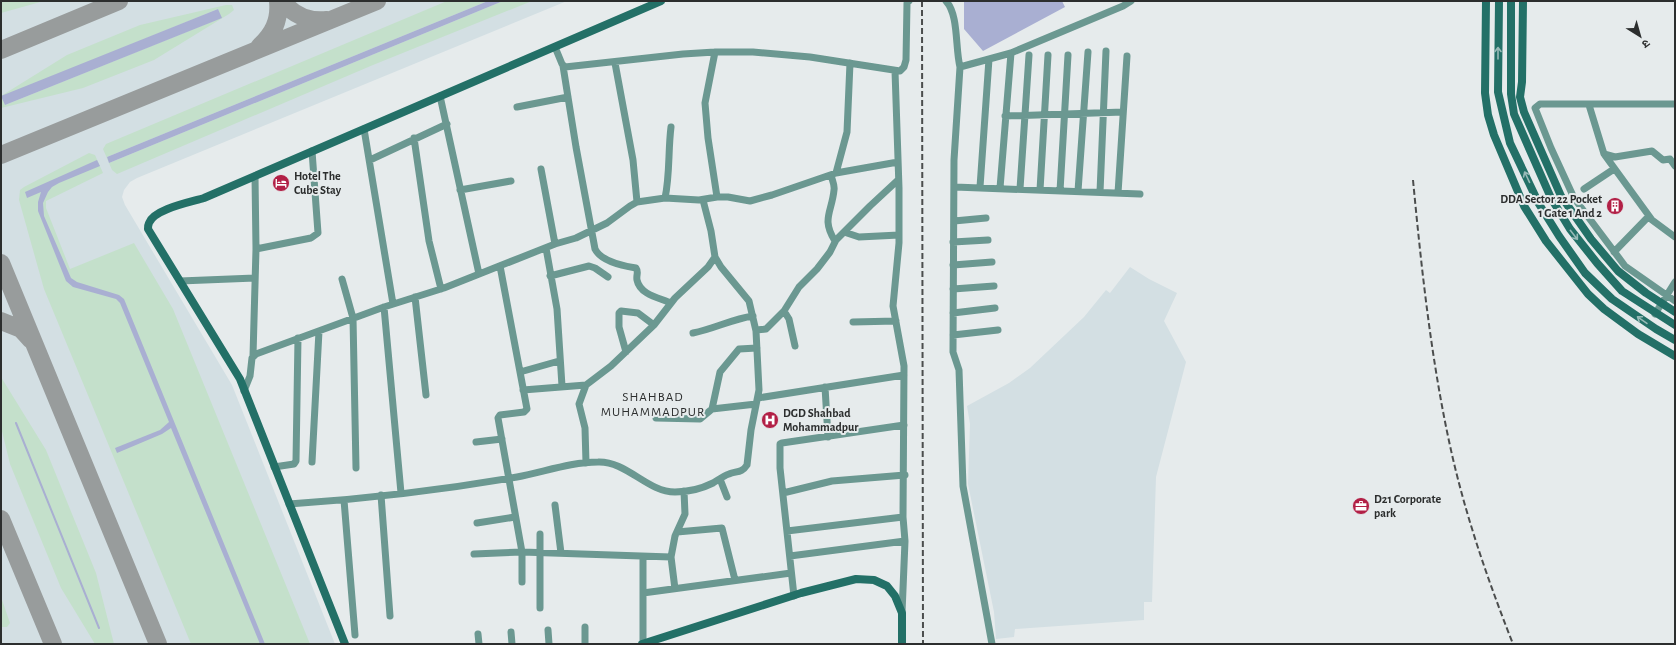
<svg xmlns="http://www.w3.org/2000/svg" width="1676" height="645" font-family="'Alegreya Sans','Noto Sans Devanagari',sans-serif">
<rect width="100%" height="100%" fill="#e6ebec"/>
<path fill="#d3dfe3" d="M 1,1 L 567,1 L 137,178 L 130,182 L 124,190 L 122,197 L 125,205 L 232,385 L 335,644 L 1,644 Z
M 1130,267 L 1149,279 L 1177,293 L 1164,321 L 1186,362 L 1156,477 L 1152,602 L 1144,602 L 1144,620 L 1015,629 L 1014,637 L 996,639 L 994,612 L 968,484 L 970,424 L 967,406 L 1009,383 L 1030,368 L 1084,317 L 1106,290 L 1110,293 Z"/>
<path fill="#c4e0cb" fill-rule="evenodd" d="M 1,1 L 44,1 L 1,13 Z
M 447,1 L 488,1 L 107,157 L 109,163 L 503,1 L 532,1 L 373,65 L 117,174 L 112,170 L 103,149 L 106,144 Z
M 226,5 L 232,5 L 234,10 L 229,14 L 154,60 L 83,88 L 1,108 L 1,96 L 67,55 L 140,25 ZM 218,9 L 221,18 L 5,105 L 2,97 Z
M 89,153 L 95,155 L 103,173 L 46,201 L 46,208 L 70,269 L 134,243 L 173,309 L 310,644 L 191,644 L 44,289 L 19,200 L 20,190 L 24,187 Z
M 1,377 L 46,450 L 96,573 L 114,644 L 95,644 L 61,588 L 10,464 L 1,427 Z
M 1,597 L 10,623 L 7,627 L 1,627 Z"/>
<path fill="#a9afd2" d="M 488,1 L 503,1 L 109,163 L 107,157 Z
M 964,1 L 1062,1 L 1065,7 L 983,51 L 964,29 Z
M 218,9 L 222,18 L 5,105 L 1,96 Z
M 97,160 L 100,166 L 59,183 L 52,187 L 48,192 L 43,203 L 44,216 L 71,278 L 77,282 L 119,295 L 124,299 L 265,644 L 260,644 L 171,428 L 162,434 L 117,453 L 115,448 L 160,430 L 169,422 L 120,303 L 116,299 L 73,287 L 66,281 L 38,211 L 38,202 L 41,192 L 27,198 L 25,192 Z"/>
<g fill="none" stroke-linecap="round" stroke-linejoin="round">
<path stroke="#a9afd2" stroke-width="2" d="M 16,423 L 99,628"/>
<path stroke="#989c9c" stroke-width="18" d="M 282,1 C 293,15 309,22 327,20
M 259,47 C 273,34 280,21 278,1
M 1,50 L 119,1
M 1,155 L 377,1
M 1,263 L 158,644
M 1,321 L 21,329 L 31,340
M 1,519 L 53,644"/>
<path stroke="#6b9891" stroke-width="7" d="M 946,1 C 959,15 955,48 960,67 L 1011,53 L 1123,6 L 1131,1
M 555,47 L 562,64 L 565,67 L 683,54 L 715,52 L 753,52 L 810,57 L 900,71 L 904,67 L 906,60 L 907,3 L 909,1
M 715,52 L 705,103 L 708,138 L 717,197
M 615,63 L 633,160 L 637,202
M 563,66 L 576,147 L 595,249 C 601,261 623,266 636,268 C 639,272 636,275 637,280 C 640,295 660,298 671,303
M 960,67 L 954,160 L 953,352 L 959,370 L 963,486 L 992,644
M 895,71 L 899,188 L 899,243 L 893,306 L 904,366 L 903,517 L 905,541 L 902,613
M 440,96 L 479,274
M 1675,104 L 1540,104 L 1535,108 L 1551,148 L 1574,198 L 1625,266 L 1675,301
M 1589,105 L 1604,154 L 1615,157 L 1652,151 L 1663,160 L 1670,159 L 1675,166
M 517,107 L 568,97
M 1005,116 L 1123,112
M 364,129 L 393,304
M 414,138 L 429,241 L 441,289
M 1604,154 L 1652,220 L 1675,237
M 370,160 L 447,124
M 541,169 L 555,244
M 836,173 L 847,132 L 850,63
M 831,175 C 832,180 835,185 834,190 C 832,212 821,219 835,241
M 955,187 L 1140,194
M 980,187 L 989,59
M 1000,188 L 1011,53
M 1020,189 L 1029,55
M 1584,189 L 1614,169
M 460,190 L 511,181
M 1040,190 L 1048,55
M 1060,191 L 1068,55
M 1078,191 L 1088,52
M 1100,192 L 1106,51
M 1118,193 L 1127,56
M 665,198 C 670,175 668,151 671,127
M 954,221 L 986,218
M 844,232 L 859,237 L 899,235
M 953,242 L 988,240
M 546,248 L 557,309 L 562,386
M 256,249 L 311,238 L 318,233 L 312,151
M 1614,252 L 1649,216
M 953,265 L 992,262
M 500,266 L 527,409 L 524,412 L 500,415 L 498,418 L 522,552 L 522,582
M 550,276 L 589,266 L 595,268 L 608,277
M 342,279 L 353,318 L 356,468
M 180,281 L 255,278
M 953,289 L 994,286
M 415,297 L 426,395
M 384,307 L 401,493
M 784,311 L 789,319 L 795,346
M 953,313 L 995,308
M 1655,314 L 1675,282
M 853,322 L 896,321
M 756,330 L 766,329 L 784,311 L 799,287 L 817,269 L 830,252 L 836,240 L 870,206 L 898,180
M 693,333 C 714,329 732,319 753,316
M 953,335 L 998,330
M 626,352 L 619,327 L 619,313 L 621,311 L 638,313 L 654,325
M 253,356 L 256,249 L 255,176
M 520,372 L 559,361
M 825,387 L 828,437
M 523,390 L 586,385
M 244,391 L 250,376 L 252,358 L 256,354 L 384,307 L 444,288 L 555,244 L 576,238 L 607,223 L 630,206 L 637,202 L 665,198 L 699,200 L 717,197 L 728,197 L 750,201 L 772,195 L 836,173 L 898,162
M 758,398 L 904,375
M 712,409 L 720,372 L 739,349 L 757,348
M 656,418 L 700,419 L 712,409 L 756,404
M 476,442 L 502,439
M 312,462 L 319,331
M 586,463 L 585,428 L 579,404 L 586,385 L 611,366 L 654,325 L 675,298 L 708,267 L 715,257
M 274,467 L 294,464 L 296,461 L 298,338
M 720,479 L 727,497
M 783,493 L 832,481 L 905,475
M 381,495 L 390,616
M 344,500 L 355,635
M 289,504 C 365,499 442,490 517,477 C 544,472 571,462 598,462 C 627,461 647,492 675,492 C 688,492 701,489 713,483 C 718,480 723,476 729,474 C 736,471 742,473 747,465 L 751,430 L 759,390 L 756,331 L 749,301 L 721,267 L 715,257 L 711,231 L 703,200
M 555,505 L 561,553
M 477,523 L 515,517
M 787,531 L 903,517
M 677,532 L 722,528 L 735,580
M 540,534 L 540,608
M 474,554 L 522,552 L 671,557
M 790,556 L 905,541
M 675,589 L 671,557 L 675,536 L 685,514 L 684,491
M 643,593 L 791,573
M 794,596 L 780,468 L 780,444 L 782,443 L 904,425
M 585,627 L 585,644
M 548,630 L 549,644
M 511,632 L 512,644
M 478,634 L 479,644
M 643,644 L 643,557"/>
<path stroke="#237067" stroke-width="8" d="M 1486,1 L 1485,93 L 1488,115 L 1494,135 L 1524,206 L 1546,241 L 1588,294 L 1604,309 L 1638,334 L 1675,356
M 1499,1 L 1498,92 L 1510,143 L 1539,204 L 1559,236 L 1585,273 L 1612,299 L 1656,329 L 1675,340
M 1511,1 L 1511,94 L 1514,114 L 1551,198 L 1570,229 L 1597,263 L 1622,291 L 1675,325
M 1523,1 L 1522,82 L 1520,97 L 1524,112 L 1561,196 L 1591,239 L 1618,271 L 1646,293 L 1675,312
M 345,644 L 240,379 L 148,229 C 148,227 148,225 149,223 C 154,209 191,202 204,198 L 661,1
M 642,644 L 801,593 L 856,579 L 874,580 L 887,586 L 895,596 L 902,613 L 902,644"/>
<path stroke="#4b4d4d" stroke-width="2" stroke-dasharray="6 3" stroke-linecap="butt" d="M 922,1 L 923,644
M 1413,180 C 1422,274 1432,368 1453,459 C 1468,523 1489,583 1513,644"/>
</g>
<defs><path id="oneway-shaft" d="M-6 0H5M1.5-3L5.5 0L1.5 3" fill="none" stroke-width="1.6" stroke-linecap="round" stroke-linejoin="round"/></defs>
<g stroke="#98bab7">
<use href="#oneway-shaft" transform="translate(1498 53) rotate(-90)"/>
<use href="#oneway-shaft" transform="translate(1527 177) rotate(-115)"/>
<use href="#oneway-shaft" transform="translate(1574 235) rotate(52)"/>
<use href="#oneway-shaft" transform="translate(1642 320) rotate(-145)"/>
</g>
<defs>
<g id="hotel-disc" transform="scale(0.9)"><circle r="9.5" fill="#b22046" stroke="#e6ebec"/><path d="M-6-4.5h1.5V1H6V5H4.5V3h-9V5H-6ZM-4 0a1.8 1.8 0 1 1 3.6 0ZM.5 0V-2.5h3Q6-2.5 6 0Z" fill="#fff"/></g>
<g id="building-disc" transform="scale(0.9)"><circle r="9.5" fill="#b22046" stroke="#e6ebec"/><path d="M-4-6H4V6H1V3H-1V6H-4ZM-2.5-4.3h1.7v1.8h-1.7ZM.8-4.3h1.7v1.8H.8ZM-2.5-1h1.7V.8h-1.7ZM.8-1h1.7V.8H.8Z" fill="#fff"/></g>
<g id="hospital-disc" transform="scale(0.9)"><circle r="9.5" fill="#b22046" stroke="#e6ebec"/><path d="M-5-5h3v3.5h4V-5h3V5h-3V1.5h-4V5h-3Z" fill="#fff"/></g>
<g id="office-disc" transform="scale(0.9)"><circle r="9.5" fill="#b22046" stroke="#e6ebec"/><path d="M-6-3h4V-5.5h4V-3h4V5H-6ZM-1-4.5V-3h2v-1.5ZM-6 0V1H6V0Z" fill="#fff"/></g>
</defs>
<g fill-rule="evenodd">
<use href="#hotel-disc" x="281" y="183"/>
<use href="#building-disc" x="1615" y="206"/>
<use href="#hospital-disc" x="770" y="420"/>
<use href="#office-disc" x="1361" y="506"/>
</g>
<g text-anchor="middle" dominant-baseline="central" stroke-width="4" stroke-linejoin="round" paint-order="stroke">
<g font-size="12" font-weight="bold" fill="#2c2e2e" stroke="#e6ebec" text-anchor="start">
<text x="294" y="176">Hotel The<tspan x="294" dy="14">Cube Stay</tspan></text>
<text x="1602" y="199" text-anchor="end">DDA Sector 22 Pocket<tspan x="1602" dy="14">1 Gate 1 And 2</tspan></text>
<text x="783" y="413">DGD Shahbad<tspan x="783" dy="14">Mohammadpur</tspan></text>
<text x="1374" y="499">D21 Corporate<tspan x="1374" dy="14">park</tspan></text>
</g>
<g font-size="13" letter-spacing="1" fill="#2c2e2e" stroke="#e6ebec">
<text x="653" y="397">SHAHBAD<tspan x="653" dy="15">MUHAMMADPUR</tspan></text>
</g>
</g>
<rect width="1676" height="645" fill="none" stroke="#2c2e2e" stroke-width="4"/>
<g transform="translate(1640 36) rotate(143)" stroke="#e6ebec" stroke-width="3" paint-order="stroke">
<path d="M0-3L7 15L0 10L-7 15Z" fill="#2c2e2e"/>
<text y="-6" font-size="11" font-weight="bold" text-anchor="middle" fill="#2c2e2e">उ</text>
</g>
</svg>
